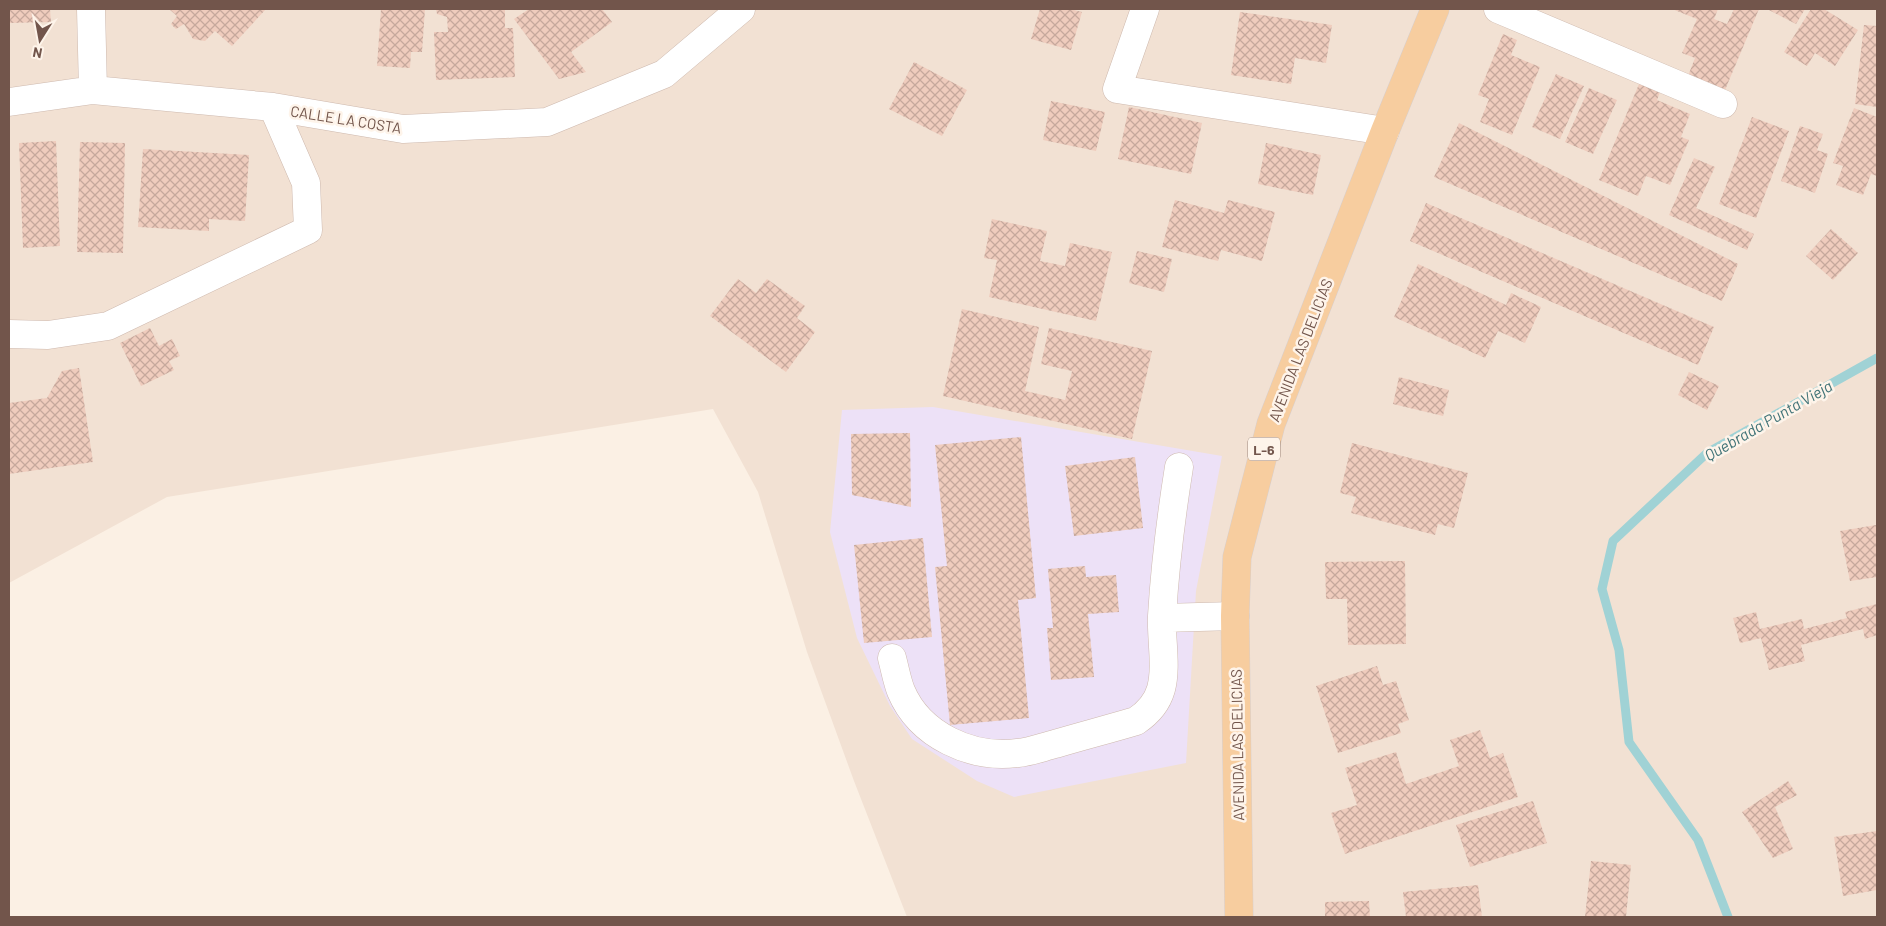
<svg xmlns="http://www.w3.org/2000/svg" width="1886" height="926" font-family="Barlow,sans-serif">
<defs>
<pattern id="building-cross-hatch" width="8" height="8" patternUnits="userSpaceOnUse" patternTransform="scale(1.25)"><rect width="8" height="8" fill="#efccbd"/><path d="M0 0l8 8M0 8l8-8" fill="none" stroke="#c6a89c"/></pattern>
</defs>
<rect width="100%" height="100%" fill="#fbf0e4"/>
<path fill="#f2e1d3" d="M 9,9 L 1877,9 L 1877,917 L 907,917 L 854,781 L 807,652 L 758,492 L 713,409 L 167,497 L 9,583 Z"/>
<path fill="#ede1f7" d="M 933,407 L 1222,456 L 1196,591 L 1186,763 L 1014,797 L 977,781 L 912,739 L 890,706 L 857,638 L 830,532 L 842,410 Z"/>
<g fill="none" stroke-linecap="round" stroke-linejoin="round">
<path stroke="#a0d2d5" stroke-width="9" d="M 1728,917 L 1698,840 L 1629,742 L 1619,650 L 1602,589 L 1613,541 L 1707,453 L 1877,358"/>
</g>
<path fill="url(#building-cross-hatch)" d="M 9,9 L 50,9 L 51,22 L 9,23 Z
M 169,9 L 266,9 L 232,46 L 215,31 L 205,41 L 193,39 L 184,24 L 176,29 L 171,24 L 177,16 Z
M 381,9 L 425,9 L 422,52 L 411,52 L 410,68 L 377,66 Z
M 436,9 L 505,9 L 505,28 L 513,28 L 515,77 L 436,80 L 434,32 L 448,32 L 447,17 L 437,14 Z
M 529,9 L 602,9 L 612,22 L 571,52 L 586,72 L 559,79 L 514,19 Z
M 1040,9 L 1070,9 L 1082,12 L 1071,50 L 1031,39 Z
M 1672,9 L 1718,9 L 1714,19 L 1727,24 L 1734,9 L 1759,9 L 1725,90 L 1688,76 L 1695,58 L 1682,53 L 1697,19 Z
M 1767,9 L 1805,9 L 1796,24 Z
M 1811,9 L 1824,9 L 1858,30 L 1835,66 L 1815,53 L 1807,66 L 1784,52 Z
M 1240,12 L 1332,25 L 1326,63 L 1295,58 L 1291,84 L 1231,75 Z
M 1864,25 L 1877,26 L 1877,107 L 1855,104 Z
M 1503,34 L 1517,40 L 1511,55 L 1540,67 L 1512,135 L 1480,122 L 1489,99 L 1478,95 Z
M 914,62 L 967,90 L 942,136 L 889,109 Z
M 1556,74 L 1584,86 L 1560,139 L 1532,127 Z
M 1639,84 L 1660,92 L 1657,100 L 1690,114 L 1681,137 L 1689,140 L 1670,185 L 1646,176 L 1638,196 L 1599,180 Z
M 1589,88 L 1617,100 L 1593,154 L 1565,142 Z
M 1051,101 L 1105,112 L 1096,151 L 1043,140 Z
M 1129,107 L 1202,123 L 1191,174 L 1118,159 Z
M 1854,108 L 1877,117 L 1877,176 L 1871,174 L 1863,195 L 1836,185 L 1843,166 L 1833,163 Z
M 1752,117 L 1789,131 L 1756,218 L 1719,204 Z
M 1459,123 L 1738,264 L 1722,301 L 1434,177 Z
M 1800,126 L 1823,134 L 1817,150 L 1828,154 L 1815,193 L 1781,181 Z
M 56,141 L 60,246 L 23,248 L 19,143 Z
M 80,142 L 125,143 L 123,253 L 77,252 Z
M 1266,143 L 1321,155 L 1313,195 L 1258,184 Z
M 143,149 L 249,155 L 245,221 L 209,219 L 209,231 L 138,227 Z
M 1694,158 L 1715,167 L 1696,208 L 1754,234 L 1747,250 L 1669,215 Z
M 1175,200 L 1224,213 L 1228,200 L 1275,212 L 1262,261 L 1221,250 L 1218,261 L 1162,247 Z
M 1426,203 L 1714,327 L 1698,365 L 1410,241 Z
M 992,219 L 1047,231 L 1040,261 L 1065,266 L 1070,243 L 1112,252 L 1096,321 L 989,297 L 997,260 L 984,258 Z
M 1831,229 L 1858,253 L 1833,280 L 1806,256 Z
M 1137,251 L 1172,259 L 1164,292 L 1129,283 Z
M 1418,264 L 1506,305 L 1511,293 L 1541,307 L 1525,343 L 1498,331 L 1485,358 L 1394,317 Z
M 738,279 L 756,293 L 767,279 L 805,306 L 797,318 L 815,332 L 786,372 L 710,316 Z
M 962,309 L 1039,327 L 1025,391 L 1065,400 L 1072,371 L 1041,364 L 1049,328 L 1152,351 L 1132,439 L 943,396 Z
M 150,328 L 159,346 L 172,339 L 180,356 L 169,361 L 174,370 L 141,386 L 120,343 Z
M 79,368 L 93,462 L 9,474 L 9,403 L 47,398 L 62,371 Z
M 1689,372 L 1719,386 L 1707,410 L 1678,395 Z
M 1399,377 L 1449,390 L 1443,416 L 1393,404 Z
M 910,433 L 911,507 L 852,495 L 851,434 Z
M 1021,437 L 1036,598 L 1018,600 L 1029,718 L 950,725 L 935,567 L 947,566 L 935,445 Z
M 1352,443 L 1468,473 L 1454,528 L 1438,524 L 1435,535 L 1351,513 L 1356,497 L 1340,493 Z
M 1135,457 L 1143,528 L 1074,536 L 1065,466 Z
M 1876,525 L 1877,534 L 1877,577 L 1850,581 L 1840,531 Z
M 923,538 L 932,637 L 864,643 L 854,545 Z
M 1405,561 L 1406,644 L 1348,645 L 1347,599 L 1326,599 L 1325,562 Z
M 1085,566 L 1086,577 L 1116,575 L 1119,612 L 1088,614 L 1094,677 L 1051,680 L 1047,628 L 1053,628 L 1048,569 Z
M 1877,604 L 1877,635 L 1865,639 L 1863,629 L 1801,645 L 1805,661 L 1769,670 L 1761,638 L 1740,643 L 1733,618 L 1756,612 L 1760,629 L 1802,619 L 1804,629 L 1847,618 L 1845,612 Z
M 1377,666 L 1383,685 L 1396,681 L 1409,720 L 1398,724 L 1401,733 L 1338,753 L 1316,686 Z
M 1480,730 L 1490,758 L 1503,753 L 1518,797 L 1345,854 L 1331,813 L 1357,805 L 1345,768 L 1396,752 L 1406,784 L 1459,766 L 1450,740 Z
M 1788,781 L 1797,795 L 1775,807 L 1793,849 L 1773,858 L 1742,812 Z
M 1533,801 L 1547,843 L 1470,867 L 1456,825 Z
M 1877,831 L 1877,890 L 1843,896 L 1834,837 Z
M 1591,861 L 1631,865 L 1626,917 L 1585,917 Z
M 1478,885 L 1482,917 L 1406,917 L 1403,892 Z
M 1369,901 L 1370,917 L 1325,917 L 1325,902 Z"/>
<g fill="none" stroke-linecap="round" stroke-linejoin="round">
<g stroke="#ceb9ae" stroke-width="29">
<path id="minor" d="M 91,9 L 93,90
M 1145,9 L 1117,89 L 1385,131
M 1498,9 L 1723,104
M 9,102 L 93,90 L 273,107 L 403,129 L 547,122 L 664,74 L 741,9
M 9,334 L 48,335 L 108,326 L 308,230 L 306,183 L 273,107
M 1162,618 L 1235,616
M 892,658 C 895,669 897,681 901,691 C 920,736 972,759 1018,753 C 1030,752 1043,747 1055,744 C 1082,736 1109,729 1136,721 C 1148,713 1157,703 1161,689 C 1167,666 1161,640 1162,616 C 1165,566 1171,517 1179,467"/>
</g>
<g stroke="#d8cfcd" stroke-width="29">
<path id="major" d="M 1239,917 L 1235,616 L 1237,557 L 1271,424 L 1385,131 L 1435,9"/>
</g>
<use href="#minor" stroke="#fff" stroke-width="28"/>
<use href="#major" stroke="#f7cd9f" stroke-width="28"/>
</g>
<g text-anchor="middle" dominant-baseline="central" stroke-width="5" stroke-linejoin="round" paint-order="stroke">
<rect fill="#fef4ea" stroke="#9c857b" stroke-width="1" x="1248" y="437.5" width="32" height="23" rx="4"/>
<g font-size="14" font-weight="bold" fill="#72554b">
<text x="1264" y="449">L-6</text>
</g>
<g font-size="15" fill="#72554b" stroke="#fef4ea">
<text transform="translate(346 119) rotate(9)">CALLE LA COSTA</text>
<text transform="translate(1300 350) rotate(-69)">AVENIDA LAS DELICIAS</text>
<text transform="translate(1237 745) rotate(-91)">AVENIDA LAS DELICIAS</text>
</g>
<g font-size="16" font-style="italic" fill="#407377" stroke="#fef4ea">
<text transform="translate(1768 420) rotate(-30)">Quebrada Punta Vieja</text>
</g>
</g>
<rect width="1886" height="926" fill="none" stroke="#72554b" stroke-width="20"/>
<g transform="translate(40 40) rotate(191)" stroke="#fef4ea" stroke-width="4" paint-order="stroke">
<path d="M0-4L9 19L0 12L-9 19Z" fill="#72554b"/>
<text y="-8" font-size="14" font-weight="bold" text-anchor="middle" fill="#72554b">N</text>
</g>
</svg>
